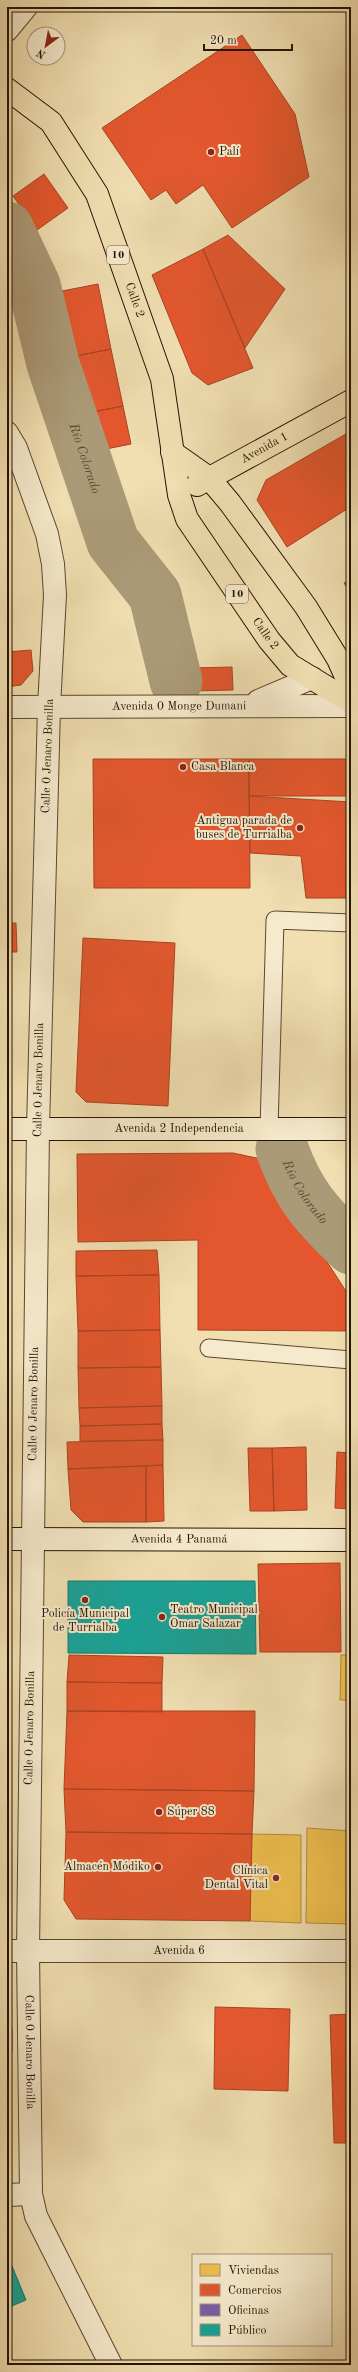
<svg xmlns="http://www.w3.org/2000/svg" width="358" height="2372" font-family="'Old Standard TT',serif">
<rect width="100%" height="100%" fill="#f1dfb1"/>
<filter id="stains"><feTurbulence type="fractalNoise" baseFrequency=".005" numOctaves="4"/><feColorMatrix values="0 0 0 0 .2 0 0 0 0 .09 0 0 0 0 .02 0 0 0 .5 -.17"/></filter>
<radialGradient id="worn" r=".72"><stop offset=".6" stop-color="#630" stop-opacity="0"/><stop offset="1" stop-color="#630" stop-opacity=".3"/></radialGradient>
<path fill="#f2c14e" stroke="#b48d38" d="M 7,1068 L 10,1068 L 11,1093 L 7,1093 Z
M 341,1655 L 351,1655 L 351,1700 L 340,1700 Z
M 307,1828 L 351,1831 L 351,1924 L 306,1923 Z
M 252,1834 L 301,1835 L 301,1923 L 250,1921 Z"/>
<path fill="#e4572e" stroke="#aa4322" d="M 242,35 L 295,114 L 309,177 L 232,228 L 203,185 L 176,204 L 166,190 L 151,200 L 102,128 Z
M 44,174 L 68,208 L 37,230 L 13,196 Z
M 228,235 L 285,289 L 245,348 L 203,249 Z
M 203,249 L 253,368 L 208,385 L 192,373 L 152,275 Z
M 98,284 L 111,349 L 71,357 L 57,292 Z
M 111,349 L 123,406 L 83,414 L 71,357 Z
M 123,406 L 131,444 L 91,452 L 83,414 Z
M 351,431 L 351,515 L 347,509 L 287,547 L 257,500 L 266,480 Z
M 351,578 L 351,594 L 344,583 Z
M 31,650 L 33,671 L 21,685 L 7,687 L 7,652 Z
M 232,667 L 233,690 L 193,691 L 192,668 Z
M 93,759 L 249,759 L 250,888 L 94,888 Z
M 249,759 L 347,759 L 347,796 L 249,796 Z
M 347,759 L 351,759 L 351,796 L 347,796 Z
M 249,796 L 351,802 L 351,898 L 306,898 L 301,856 L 250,853 Z
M 7,848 L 8,848 L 9,884 L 7,884 Z
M 7,884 L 9,884 L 9,923 L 7,923 Z
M 7,923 L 16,923 L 17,952 L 7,952 Z
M 83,938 L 175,943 L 168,1106 L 86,1102 L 76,1092 Z
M 7,952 L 8,952 L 8,980 L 7,980 Z
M 7,1009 L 8,1009 L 8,1039 L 7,1040 Z
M 233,1153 L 261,1159 L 351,1299 L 351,1331 L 198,1330 L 198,1240 L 78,1242 L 77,1154 Z
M 157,1250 L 159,1275 L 76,1276 L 76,1251 Z
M 159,1275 L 160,1330 L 78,1331 L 76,1276 Z
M 160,1330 L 161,1367 L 78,1368 L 78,1331 Z
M 161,1367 L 162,1406 L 79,1408 L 78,1368 Z
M 162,1406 L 162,1424 L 80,1426 L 79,1408 Z
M 162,1424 L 163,1440 L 80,1441 L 80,1426 Z
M 163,1440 L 163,1465 L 68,1469 L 67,1442 Z
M 306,1447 L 307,1510 L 274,1511 L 272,1448 Z
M 248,1448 L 272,1448 L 274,1511 L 250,1511 Z
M 337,1452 L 351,1453 L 351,1509 L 335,1508 Z
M 163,1465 L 164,1521 L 146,1522 L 146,1466 Z
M 146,1466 L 146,1522 L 83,1522 L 71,1510 L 68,1469 Z
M 340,1563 L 341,1652 L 260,1652 L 258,1564 Z
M 69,1655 L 163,1657 L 162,1683 L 67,1682 Z
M 67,1682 L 162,1683 L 162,1712 L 67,1711 Z
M 67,1711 L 255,1711 L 254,1791 L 64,1789 Z
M 64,1789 L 254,1791 L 252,1834 L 66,1832 Z
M 66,1832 L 252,1834 L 250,1921 L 76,1919 L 64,1900 Z
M 215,2007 L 290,2009 L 288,2091 L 214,2089 Z
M 351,2014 L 351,2143 L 334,2143 L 330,2015 Z"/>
<path fill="#7b5ea7" stroke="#614877" d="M 7,2021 L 12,2028 L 12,2052 L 7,2052 Z"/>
<path fill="#17a398" stroke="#1b786c" d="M 68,1581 L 255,1581 L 256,1654 L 68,1653 Z
M 12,2266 L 26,2300 L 7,2308 L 7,2269 Z"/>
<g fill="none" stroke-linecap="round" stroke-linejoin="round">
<g stroke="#ab9a77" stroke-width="53">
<path id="s1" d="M 7,228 L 34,285 L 53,364 L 113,542 L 155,595 L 176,681"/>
<path id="s2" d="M 282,1149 C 298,1195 317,1215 351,1248"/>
</g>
<g stroke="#574731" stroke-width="19">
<path id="lane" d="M 269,1129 L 275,920 L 351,923
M 209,1348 L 351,1360"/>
</g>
<g stroke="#574731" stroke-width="24">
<g id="street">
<path d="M 7,30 L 26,7"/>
<path id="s3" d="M 7,433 L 16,448 L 47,534 L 53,564 L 55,595 L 49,707 L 38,1129 L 28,1952 L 31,2194 L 36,2216 L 111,2365"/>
<path d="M 258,701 L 312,678"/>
<path id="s4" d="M 7,707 L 351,706"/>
<path id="s5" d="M 7,1951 L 351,1951"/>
<path d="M 7,2195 L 31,2194"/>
</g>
</g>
<g stroke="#241406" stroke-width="24">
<g id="secondary">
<path id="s6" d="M 7,1129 L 351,1129"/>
<path id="s7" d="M 7,1539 L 351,1540"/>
</g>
</g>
<g stroke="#241406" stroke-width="24">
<g id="primary">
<path id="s8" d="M 7,89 L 51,122 L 97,194 L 162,379 L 179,495 L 187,519 L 269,640 L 290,665 L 351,702"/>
<path d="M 172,452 L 209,478 L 230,503 L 306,607 L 338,659 L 351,688"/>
<path id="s9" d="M 197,485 L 351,401"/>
</g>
</g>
<use href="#lane" stroke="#f6eacc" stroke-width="17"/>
<use href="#street" stroke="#f6eacc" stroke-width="22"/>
<use href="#secondary" stroke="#f6eacc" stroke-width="22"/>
<use href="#primary" stroke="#f1dfb1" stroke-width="22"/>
</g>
<g fill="#8f2418" stroke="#f6eacc" stroke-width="1.5">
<circle cx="211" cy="152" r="4"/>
<circle cx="183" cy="767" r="4"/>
<circle cx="300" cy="828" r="4"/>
<circle cx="85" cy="1600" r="4"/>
<circle cx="162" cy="1617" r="4"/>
<circle cx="159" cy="1812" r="4"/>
<circle cx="158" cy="1867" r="4"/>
<circle cx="276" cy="1878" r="4"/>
</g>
<g text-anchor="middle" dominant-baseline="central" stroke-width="4" stroke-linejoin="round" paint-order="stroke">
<g fill="#f6eacc" stroke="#635441" stroke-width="1">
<rect x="107" y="246" width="22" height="18" rx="3"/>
<rect x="226" y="585" width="22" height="18" rx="3"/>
</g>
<g font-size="11" font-weight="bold" fill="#241406">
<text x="118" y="255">10</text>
<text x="237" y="594">10</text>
</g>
<g font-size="12" fill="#241406" stroke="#f6eacc" text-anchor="start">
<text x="219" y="152">Palí</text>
<text x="191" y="767">Casa Blanca</text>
<text x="292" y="821" text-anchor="end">Antigua parada de<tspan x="292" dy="14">buses de Turrialba</tspan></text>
<text x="170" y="1610">Teatro Municipal<tspan x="170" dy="14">Omar Salazar</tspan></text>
<text x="85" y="1614" text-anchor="middle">Policía Municipal<tspan x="85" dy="14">de Turrialba</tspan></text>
<text x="167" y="1812">Súper 88</text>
<text x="150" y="1867" text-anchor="end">Almacén Módiko</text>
<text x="268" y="1871" text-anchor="end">Clínica<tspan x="268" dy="14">Dental Vital</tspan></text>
</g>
<g font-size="12" fill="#241406" stroke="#f6eacc">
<text stroke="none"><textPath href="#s8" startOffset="253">Calle 2</textPath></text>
<text stroke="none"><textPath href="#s9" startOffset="77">Avenida 1</textPath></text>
<text stroke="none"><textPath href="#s8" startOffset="618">Calle 2</textPath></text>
<text stroke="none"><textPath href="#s4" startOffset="172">Avenida 0 Monge Dumani</textPath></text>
<text transform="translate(48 756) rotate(-88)">Calle 0 Jenaro Bonilla</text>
<text transform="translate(39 1080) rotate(-89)">Calle 0 Jenaro Bonilla</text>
<text stroke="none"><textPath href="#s6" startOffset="172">Avenida 2 Independencia</textPath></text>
<text transform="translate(34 1404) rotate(-89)">Calle 0 Jenaro Bonilla</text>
<text stroke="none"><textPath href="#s7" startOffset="172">Avenida 4 Panamá</textPath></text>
<text transform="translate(30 1728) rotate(-89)">Calle 0 Jenaro Bonilla</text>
<text stroke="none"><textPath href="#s5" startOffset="172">Avenida 6</textPath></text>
<text stroke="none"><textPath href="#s3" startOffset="1628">Calle 0 Jenaro Bonilla</textPath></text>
</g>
<g font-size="13" font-style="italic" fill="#5a4a33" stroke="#f6eacc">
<text stroke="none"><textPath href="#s1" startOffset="244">Río Colorado</textPath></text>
<text stroke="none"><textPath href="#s2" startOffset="49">Río Colorado</textPath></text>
</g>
</g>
<rect width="358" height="2372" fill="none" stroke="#f1dfb1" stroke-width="24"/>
<rect x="8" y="8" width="342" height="2356" fill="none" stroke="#241406" stroke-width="2"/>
<rect x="12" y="12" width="334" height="2348" fill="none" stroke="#241406"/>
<rect x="192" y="2254" width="140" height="92" fill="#f6eacc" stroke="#a2947d"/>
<rect x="200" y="2264" width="20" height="12" fill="#f2c14e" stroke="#a2947d"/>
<text x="228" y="2274" font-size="12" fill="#241406">Viviendas</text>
<rect x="200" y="2284" width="20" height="12" fill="#e4572e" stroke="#a2947d"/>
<text x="228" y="2294" font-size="12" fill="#241406">Comercios</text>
<rect x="200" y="2304" width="20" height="12" fill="#7b5ea7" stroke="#a2947d"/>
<text x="228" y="2314" font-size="12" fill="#241406">Oficinas</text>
<rect x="200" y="2324" width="20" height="12" fill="#17a398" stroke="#a2947d"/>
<text x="228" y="2334" font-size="12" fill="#241406">Público</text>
<g transform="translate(46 46) rotate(212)"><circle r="19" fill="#f6eacc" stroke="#a2947d"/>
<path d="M0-3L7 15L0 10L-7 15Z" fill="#8f2418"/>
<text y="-6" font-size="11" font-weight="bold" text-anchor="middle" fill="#241406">N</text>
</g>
<path d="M204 44v6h88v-6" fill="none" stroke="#241406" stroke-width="2"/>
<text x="210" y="44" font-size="12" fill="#241406" stroke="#f6eacc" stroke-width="3" paint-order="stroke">20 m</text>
<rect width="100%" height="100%" filter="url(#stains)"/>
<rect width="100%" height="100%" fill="url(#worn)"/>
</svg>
